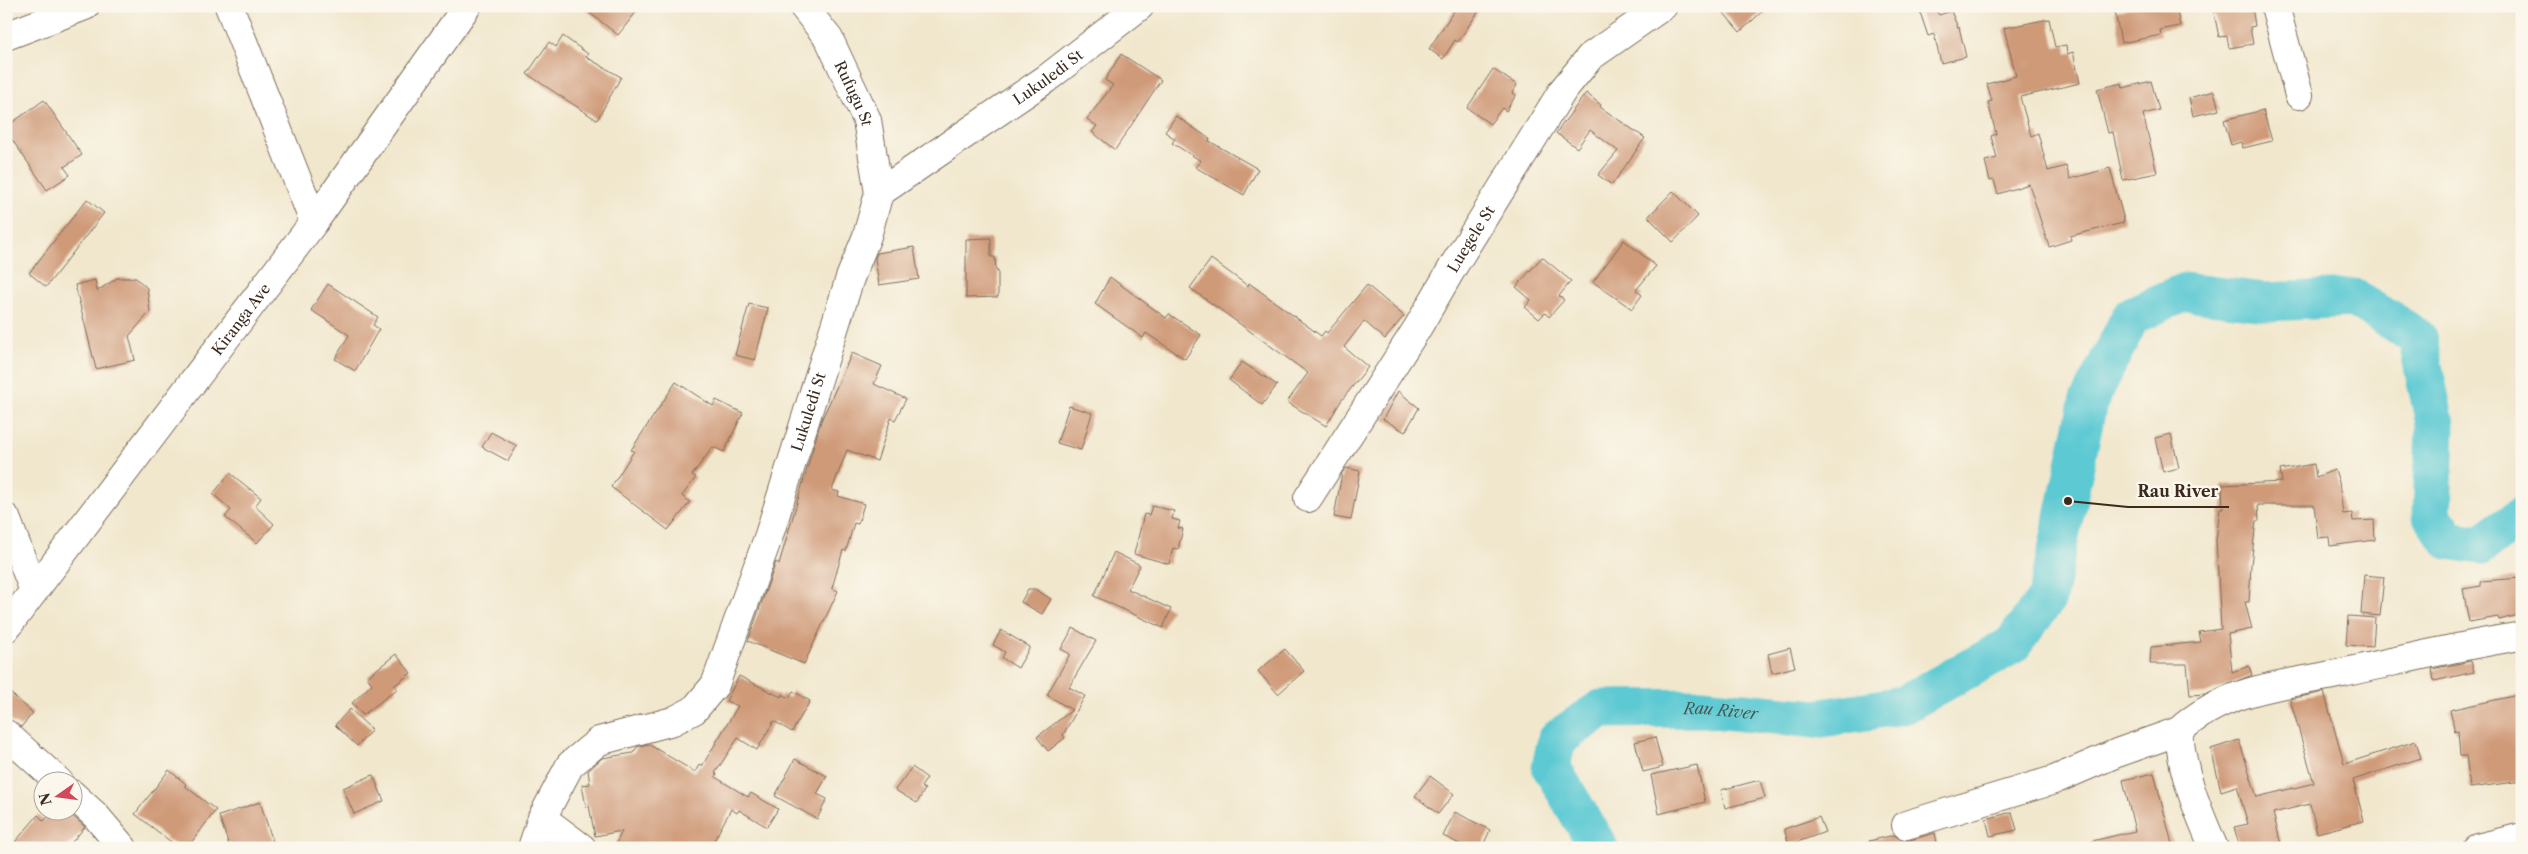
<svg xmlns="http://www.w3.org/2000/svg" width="2528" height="854" font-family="'Libre Caslon Text',serif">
<rect width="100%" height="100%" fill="#fbf7ec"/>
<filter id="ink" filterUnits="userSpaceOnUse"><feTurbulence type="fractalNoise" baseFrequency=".02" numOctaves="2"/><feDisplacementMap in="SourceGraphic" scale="10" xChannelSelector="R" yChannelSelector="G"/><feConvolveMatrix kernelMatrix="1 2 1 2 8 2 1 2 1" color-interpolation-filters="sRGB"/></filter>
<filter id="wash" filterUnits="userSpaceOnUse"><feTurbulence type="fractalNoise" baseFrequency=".0096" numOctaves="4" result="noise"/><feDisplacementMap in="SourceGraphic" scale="20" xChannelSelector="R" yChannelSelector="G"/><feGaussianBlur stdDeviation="1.12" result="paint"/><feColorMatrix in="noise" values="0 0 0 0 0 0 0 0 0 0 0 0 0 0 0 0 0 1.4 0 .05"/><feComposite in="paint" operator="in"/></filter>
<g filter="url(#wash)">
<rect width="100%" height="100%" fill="#f1e7cd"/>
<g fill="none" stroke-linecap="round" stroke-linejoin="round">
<path stroke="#5cc9d3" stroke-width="39" id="s1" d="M 1599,848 L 1551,767 L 1557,739 L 1601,709 L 1702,708 L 1816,719 L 1903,705 L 2012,645 L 2047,598 L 2088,403 L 2131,316 L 2185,292 L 2266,302 L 2354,298 L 2417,337 L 2435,424 L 2432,516 L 2449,540 L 2481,545 L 2522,516"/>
</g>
<g id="blocks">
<path fill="#cf9a78" d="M 581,6 L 641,6 L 618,35 Z
M 1457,6 L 1482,6 L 1458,42 L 1455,40 L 1443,59 L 1429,49 Z
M 1718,6 L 1768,6 L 1740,32 Z
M 1918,6 L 1933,6 L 1939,15 L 1951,11 L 1958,28 L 1959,27 L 1966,57 L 1941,63 L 1934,34 L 1928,36 Z
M 2142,6 L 2176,6 L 2180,26 L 2160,30 L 2161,35 L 2121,43 L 2115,11 Z
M 2223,6 L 2252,6 L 2255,26 L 2250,27 L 2253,44 L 2229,48 L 2227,36 L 2219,37 L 2213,8 Z
M 2049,19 L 2055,47 L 2066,45 L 2067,54 L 2073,52 L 2080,83 L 2020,97 L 2031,136 L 2038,133 L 2048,171 L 2066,166 L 2070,179 L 2110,168 L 2124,220 L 2123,223 L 2070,236 L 2071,240 L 2049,247 L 2029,184 L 1998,194 L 1994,180 L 1990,181 L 1985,161 L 1997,158 L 1991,136 L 1996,134 L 1988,102 L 1992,101 L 1987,84 L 2016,76 L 2004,28 Z
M 563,36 L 588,54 L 586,57 L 621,77 L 597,120 L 527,74 L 549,42 L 556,47 Z
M 1121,54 L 1161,80 L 1115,150 L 1092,132 L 1097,126 L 1087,119 L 1113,85 L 1105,80 Z
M 1493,69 L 1517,85 L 1512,93 L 1516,95 L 1506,111 L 1502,108 L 1490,124 L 1467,108 Z
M 2151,81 L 2159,110 L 2143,114 L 2157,173 L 2123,180 L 2113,132 L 2108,133 L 2097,89 L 2122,83 L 2123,88 Z
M 2214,91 L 2219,110 L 2193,116 L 2189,98 Z
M 1586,93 L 1601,105 L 1600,107 L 1645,138 L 1612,185 L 1598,175 L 1618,151 L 1590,130 L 1577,148 L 1556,133 Z
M 44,100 L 82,155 L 64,167 L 70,175 L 47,190 L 6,131 L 6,127 Z
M 2263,110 L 2272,141 L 2243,148 L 2241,142 L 2231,145 L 2224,120 Z
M 1176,116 L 1210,139 L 1209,141 L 1258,169 L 1244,195 L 1195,167 L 1201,161 L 1172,143 L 1175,139 L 1165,132 Z
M 1673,191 L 1698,216 L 1673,242 L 1648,217 Z
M 87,199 L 104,213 L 46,287 L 29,273 Z
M 991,238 L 991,257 L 995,257 L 996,271 L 998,271 L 998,297 L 966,298 L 966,239 Z
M 1624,240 L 1656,266 L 1636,290 L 1642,295 L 1632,309 L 1593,282 Z
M 914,247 L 919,279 L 879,285 L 875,258 L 877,253 Z
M 1542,257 L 1571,281 L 1559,296 L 1564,300 L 1549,317 L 1545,313 L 1539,319 L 1525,307 L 1531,300 L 1516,287 Z
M 1211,259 L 1248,286 L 1249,283 L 1321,336 L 1325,331 L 1327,333 L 1367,285 L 1404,316 L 1385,339 L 1364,321 L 1344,347 L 1368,367 L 1341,401 L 1326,426 L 1287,402 L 1308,373 L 1190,288 Z
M 1110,277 L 1166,318 L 1169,314 L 1201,335 L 1185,359 L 1146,333 L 1143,338 L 1095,304 Z
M 117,278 L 136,278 L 147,288 L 150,312 L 129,336 L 135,360 L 96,369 L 75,285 L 95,280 L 97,291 Z
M 328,284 L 378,317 L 373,325 L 379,329 L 355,371 L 335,359 L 349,335 L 311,310 Z
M 749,304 L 768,308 L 755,360 L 735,355 Z
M 852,353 L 882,366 L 874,384 L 906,399 L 895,420 L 891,418 L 877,461 L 847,450 L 832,490 L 839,492 L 838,496 L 864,504 L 858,524 L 854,523 L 846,551 L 843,550 L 832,588 L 838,591 L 804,664 L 748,641 L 776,562 L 779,564 L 821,421 Z
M 1242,362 L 1277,385 L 1262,405 L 1229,380 Z
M 676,382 L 713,406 L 716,400 L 743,413 L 724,452 L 713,447 L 692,475 L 696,477 L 682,496 L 690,502 L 668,530 L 611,487 L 634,451 L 631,450 Z
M 1398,391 L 1419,408 L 1405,432 L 1383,419 Z
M 1069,406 L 1092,413 L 1081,450 L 1057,443 Z
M 491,432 L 517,446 L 508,461 L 482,447 Z
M 2171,434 L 2179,468 L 2163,472 L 2155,438 Z
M 2314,464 L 2316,477 L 2335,470 L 2339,482 L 2343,514 L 2352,513 L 2353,521 L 2374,520 L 2375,540 L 2330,546 L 2329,537 L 2318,538 L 2314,505 L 2258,505 L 2259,521 L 2256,521 L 2251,565 L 2249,602 L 2245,602 L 2252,629 L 2228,634 L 2232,672 L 2249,666 L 2252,675 L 2205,694 L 2190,695 L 2187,664 L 2150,664 L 2151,647 L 2201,642 L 2199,632 L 2221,629 L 2216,540 L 2220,509 L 2223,509 L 2222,485 L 2282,482 L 2280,470 Z
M 1346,468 L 1360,471 L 1351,520 L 1334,517 L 1342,473 Z
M 230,473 L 261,498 L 255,506 L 274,524 L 257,543 L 225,517 L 231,510 L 213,494 Z
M 1152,506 L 1174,511 L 1172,519 L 1180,521 L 1178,528 L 1183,529 L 1178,549 L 1173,548 L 1169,564 L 1134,554 L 1144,514 L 1149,515 Z
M 1114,552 L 1140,565 L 1128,589 L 1171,609 L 1163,628 L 1094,596 Z
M 2364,575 L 2384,577 L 2380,616 L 2361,614 Z
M 2522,578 L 2522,614 L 2499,620 L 2498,617 L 2469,622 L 2463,589 L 2481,586 L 2481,581 Z
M 1028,589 L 1035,589 L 1051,599 L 1042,614 L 1021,602 Z
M 2348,616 L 2375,618 L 2373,647 L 2346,645 Z
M 1073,628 L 1096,641 L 1069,687 L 1085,696 L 1063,735 L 1065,738 L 1048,751 L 1037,737 L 1072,710 L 1047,695 L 1070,654 L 1061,649 Z
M 1001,630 L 1030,647 L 1018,668 L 1002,658 L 1005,652 L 993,645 Z
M 1790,648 L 1795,667 L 1772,673 L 1768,654 Z
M 1285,649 L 1304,671 L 1278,694 L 1258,671 Z
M 396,654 L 411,673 L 394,686 L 397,689 L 363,715 L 352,703 L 372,684 L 367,677 Z
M 2471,661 L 2474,672 L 2434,681 L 2432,669 Z
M 739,676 L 781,697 L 782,694 L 789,698 L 793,691 L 810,701 L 792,732 L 774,721 L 757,750 L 738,738 L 715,773 L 717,774 L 715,777 L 748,797 L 751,793 L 778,809 L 767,827 L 739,810 L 737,813 L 731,809 L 710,848 L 614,848 L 622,831 L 595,836 L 589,806 L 586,807 L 582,785 L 590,784 L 588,771 L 602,758 L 633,753 L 637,747 L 648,744 L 695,772 L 699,765 L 702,766 L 738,706 L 726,701 Z
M 6,689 L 33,713 L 21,727 L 6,719 Z
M 2324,692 L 2344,764 L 2416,741 L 2421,758 L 2353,780 L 2364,821 L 2317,833 L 2310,804 L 2273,813 L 2281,844 L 2266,848 L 2240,848 L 2234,827 L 2248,824 L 2237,786 L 2221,791 L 2211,749 L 2239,740 L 2257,797 L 2314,783 L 2290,699 Z
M 2522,694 L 2522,781 L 2470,788 L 2466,756 L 2460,756 L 2458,731 L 2455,732 L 2450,710 Z
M 350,709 L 372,730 L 357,746 L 335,725 Z
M 1655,737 L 1663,767 L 1643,772 L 1635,742 Z
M 795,759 L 827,776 L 817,794 L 827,799 L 817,819 L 775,796 Z
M 1697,765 L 1705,802 L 1659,814 L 1651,775 Z
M 912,767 L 927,778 L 921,787 L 925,789 L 917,803 L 895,790 Z
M 169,770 L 186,784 L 185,786 L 216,810 L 187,848 L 179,848 L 135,814 Z
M 2154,773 L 2173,848 L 2093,848 L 2092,841 L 2135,831 L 2123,780 Z
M 373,775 L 384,801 L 354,814 L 343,788 Z
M 1430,776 L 1454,794 L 1438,814 L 1415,796 Z
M 1760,780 L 1765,798 L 1725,808 L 1721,790 Z
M 260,802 L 275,848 L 230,848 L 219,816 Z
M 52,812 L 68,812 L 85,827 L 67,848 L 10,848 L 38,815 L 44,821 Z
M 1455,812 L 1490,830 L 1482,848 L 1468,848 L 1443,836 Z
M 2012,812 L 2017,830 L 1990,836 L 1986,819 Z
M 1819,817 L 1825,832 L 1789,845 L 1784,829 Z
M 1935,833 L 1938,848 L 1870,848 L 1869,841 L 1894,835 L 1902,840 L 1910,840 Z"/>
</g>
</g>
<g filter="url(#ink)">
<use href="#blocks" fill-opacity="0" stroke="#7b6c5b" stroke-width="1"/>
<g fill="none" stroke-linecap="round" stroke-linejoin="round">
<g stroke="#7b6c5b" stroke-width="30">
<g id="minor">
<path d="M 229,6 L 314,222"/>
<path id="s2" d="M 803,6 L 829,39 L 867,120 L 879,193"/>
<path d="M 2275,6 L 2299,95"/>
<path d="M 6,36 L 85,6"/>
<path id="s3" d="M 1308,498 L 1418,327 L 1454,265 L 1563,90 L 1590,57 L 1663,6"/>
<path d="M 6,518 L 34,591"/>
<path id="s4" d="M 6,628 L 314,222 L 467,6"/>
<path d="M 6,734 L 59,782"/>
<path d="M 72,794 L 95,815 L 123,848"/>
<path d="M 542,818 L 582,848"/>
<path d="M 1906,825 L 2054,780 L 2117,753 L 2179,731"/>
<path id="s5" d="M 532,848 L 542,818 L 570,765 L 599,741 L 673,721 L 694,710 L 715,685 L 769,535 L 850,278 L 867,236 L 879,193 L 1046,79 L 1140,6"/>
<path d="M 2214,848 C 2198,811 2181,771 2179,731 C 2225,688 2285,685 2342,673 C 2402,660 2461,645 2522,636"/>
<path d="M 2477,848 L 2522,837"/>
</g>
</g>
<use href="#minor" stroke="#fff" stroke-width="28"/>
</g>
</g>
<g text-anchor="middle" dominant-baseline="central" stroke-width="5" stroke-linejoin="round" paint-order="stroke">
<g font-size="15" fill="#3b2a1e" stroke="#fbf7ec">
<text stroke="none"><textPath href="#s5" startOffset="986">Lukuledi St</textPath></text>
<text stroke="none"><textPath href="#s2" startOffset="102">Rufugu St</textPath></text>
<text stroke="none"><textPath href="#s3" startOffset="306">Luegele St</textPath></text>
<text stroke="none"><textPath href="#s4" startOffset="388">Kiranga Ave</textPath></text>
<text stroke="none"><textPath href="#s5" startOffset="551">Lukuledi St</textPath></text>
</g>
<g font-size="16" font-style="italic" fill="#455a54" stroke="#fbf7ec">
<text stroke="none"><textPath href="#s1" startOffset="296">Rau River</textPath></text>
</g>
</g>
<path fill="none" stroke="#3b2a1e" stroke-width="2" d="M2068 501L2128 507H2229"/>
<circle fill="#3b2a1e" stroke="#fbf7ec" stroke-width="2" cx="2068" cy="501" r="5"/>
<g font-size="16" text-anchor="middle" font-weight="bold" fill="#3b2a1e" stroke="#fbf7ec" stroke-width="5" stroke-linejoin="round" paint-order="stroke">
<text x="2178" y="497">Rau River</text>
</g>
<rect width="2528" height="854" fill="none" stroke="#fbf7ec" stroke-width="25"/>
<g transform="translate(58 796) rotate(256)"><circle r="24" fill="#fbf7ec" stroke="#aea59a"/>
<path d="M0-4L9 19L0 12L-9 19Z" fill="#d1495b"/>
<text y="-8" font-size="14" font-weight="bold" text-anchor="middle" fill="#3b2a1e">N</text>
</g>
</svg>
